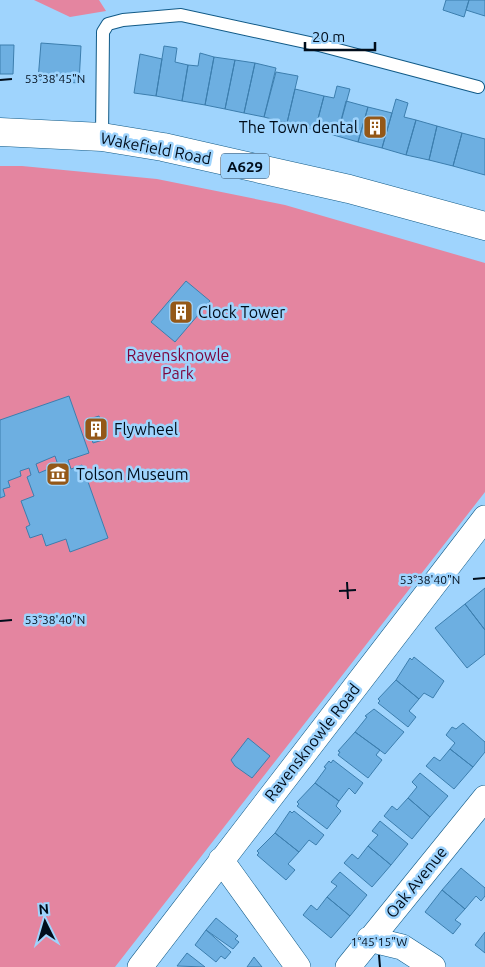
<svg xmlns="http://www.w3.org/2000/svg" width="485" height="967" font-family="Ubuntu,sans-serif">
<rect width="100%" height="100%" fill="#9fd4fd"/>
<path fill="#e485a0" d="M 34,0 L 99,0 L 106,11 L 70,17 Z
M 0,166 L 22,166 L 157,179 L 285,205 L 485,263 L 485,492 L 115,967 L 0,967 Z"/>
<path fill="#6dafe1" stroke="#3c7eae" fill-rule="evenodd" d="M 446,0 L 469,0 L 464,17 L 443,10 Z
M 469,0 L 485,0 L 485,16 L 466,10 Z
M 41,43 L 81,46 L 79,83 L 38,80 Z
M 0,45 L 14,45 L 13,74 L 0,74 Z
M 164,46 L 177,48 L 175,62 L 188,65 L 182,101 L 156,96 Z
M 200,53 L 214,57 L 205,105 L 182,101 L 188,65 L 198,66 Z
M 140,54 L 162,59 L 156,96 L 134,93 Z
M 214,57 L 235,60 L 225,109 L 205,105 Z
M 235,60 L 255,63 L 244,113 L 225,109 Z
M 255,63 L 276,68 L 264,117 L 244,113 Z
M 276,72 L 298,76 L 287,123 L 264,117 Z
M 337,86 L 350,89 L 337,136 L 315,130 L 324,96 L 334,98 Z
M 295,89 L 324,96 L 315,130 L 287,123 Z
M 396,99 L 408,103 L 404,117 L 416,120 L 406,155 L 382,148 Z
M 346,101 L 368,107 L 358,142 L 337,136 Z
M 368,107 L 392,113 L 382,148 L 358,142 Z
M 416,120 L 437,126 L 429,160 L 406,155 Z
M 437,126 L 462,133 L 453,166 L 429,160 Z
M 462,133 L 485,139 L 485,175 L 453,166 Z
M 186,281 L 210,301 L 175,342 L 151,322 Z
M 69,396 L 89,453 L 68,460 L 71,469 L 82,465 L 108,538 L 70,552 L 66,539 L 46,546 L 42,534 L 30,538 L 26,527 L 30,525 L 21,501 L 34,496 L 27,477 L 31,475 L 29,468 L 20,471 L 21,476 L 8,481 L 10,487 L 3,489 L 5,496 L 0,498 L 0,420 ZM 55,456 L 58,465 L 39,473 L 36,464 Z
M 99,416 L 106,439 L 93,443 L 86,420 Z
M 485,588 L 485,630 L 465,604 Z
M 465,604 L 485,630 L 485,654 L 467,668 L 435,628 Z
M 414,657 L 444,681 L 433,698 L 424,693 L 419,699 L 396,680 L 410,658 L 412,660 Z
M 396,680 L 419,699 L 409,711 L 416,717 L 408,727 L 378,703 L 380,701 L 378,699 Z
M 374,709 L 404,732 L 385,754 L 355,732 L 367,717 L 365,716 Z
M 463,723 L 485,742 L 485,752 L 473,767 L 450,749 L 455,743 L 446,735 L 452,727 L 456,729 Z
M 355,732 L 380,750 L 376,755 L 382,760 L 368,778 L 338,755 L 340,752 L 338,751 Z
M 248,738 L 270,756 L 252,778 L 235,766 L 231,760 Z
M 450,749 L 473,767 L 454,789 L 426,766 L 434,757 L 440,761 Z
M 333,760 L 363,783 L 355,794 L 349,788 L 339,801 L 315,783 L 326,768 L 324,767 L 329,761 L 331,763 Z
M 420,773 L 448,796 L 430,817 L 408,798 L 417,787 L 412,782 Z
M 315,783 L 339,801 L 336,806 L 341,811 L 327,829 L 297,806 L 299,804 L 297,802 Z
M 408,798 L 430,817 L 412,839 L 384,816 L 392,806 L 397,810 Z
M 290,811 L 292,813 L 294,811 L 324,835 L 316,845 L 309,840 L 299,852 L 275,833 Z
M 380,821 L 408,844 L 391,865 L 368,846 L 378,835 L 372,831 Z
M 275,833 L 299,852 L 288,864 L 295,870 L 286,880 L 257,855 L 259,853 L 257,851 Z
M 368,846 L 391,865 L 372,887 L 344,863 L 352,854 L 358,859 Z
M 461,868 L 485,888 L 485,896 L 481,901 L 476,896 L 465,909 L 442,890 Z
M 340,872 L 367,895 L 350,916 L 327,897 L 337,886 L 331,882 Z
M 442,890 L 465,909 L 455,920 L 461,924 L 453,934 L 425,912 Z
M 327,897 L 350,916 L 331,938 L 303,915 L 311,905 L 317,910 Z
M 216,918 L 238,936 L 235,939 L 239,942 L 233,949 L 206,930 Z
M 206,930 L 231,952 L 225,959 L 221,956 L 216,962 L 195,945 Z
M 485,932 L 485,953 L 475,945 Z
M 187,953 L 205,967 L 177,966 Z
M 254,957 L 262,967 L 247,967 Z"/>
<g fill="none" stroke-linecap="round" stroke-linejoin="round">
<g stroke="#115a87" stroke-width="14">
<path id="lane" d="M 102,137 L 103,32 L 108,24 L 123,20 L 181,15 L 319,45 L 478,87"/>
</g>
<g stroke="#115a87" stroke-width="26">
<path id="street" d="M 221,860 L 298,967
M 369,939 L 402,947 L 433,967
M 140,967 L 485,518
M 348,967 L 485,798"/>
</g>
<g stroke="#115a87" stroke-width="29">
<path id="highway" d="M 0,132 L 102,137 L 163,147 L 349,189 L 485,226"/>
</g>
<use href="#lane" stroke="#fff" stroke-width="12"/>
<use href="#street" stroke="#fff" stroke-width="25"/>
<use href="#highway" stroke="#fff" stroke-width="28"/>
</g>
<path fill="none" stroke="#000d1b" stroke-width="2" d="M 0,80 L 12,79M 473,579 L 485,578M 347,582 L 348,599M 339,591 L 356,590M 0,621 L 12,620M 379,955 L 380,967"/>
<defs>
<g id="building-square" transform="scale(1.25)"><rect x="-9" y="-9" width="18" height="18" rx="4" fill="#945818" stroke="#9fd4fd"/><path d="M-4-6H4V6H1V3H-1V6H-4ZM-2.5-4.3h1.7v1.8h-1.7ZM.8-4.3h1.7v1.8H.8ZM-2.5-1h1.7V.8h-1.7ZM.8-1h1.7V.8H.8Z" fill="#fff"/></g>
<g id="museum-square" transform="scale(1.25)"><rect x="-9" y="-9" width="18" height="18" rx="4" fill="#945818" stroke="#9fd4fd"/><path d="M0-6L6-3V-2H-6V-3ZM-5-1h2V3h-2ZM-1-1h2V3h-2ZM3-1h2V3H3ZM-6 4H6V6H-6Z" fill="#fff"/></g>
</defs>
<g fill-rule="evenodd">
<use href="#building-square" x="375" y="127"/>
<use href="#building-square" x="181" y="312"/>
<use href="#building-square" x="96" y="429"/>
<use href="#museum-square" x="58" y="474"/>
</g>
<g text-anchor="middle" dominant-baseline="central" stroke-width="5" stroke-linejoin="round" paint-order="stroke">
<rect fill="#9fd4fd" stroke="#30495f" stroke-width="1" x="221" y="153.5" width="48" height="25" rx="4"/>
<g font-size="15" font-weight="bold" fill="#000d1b">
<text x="245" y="166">A629</text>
</g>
<g font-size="16" fill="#000d1b" stroke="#9fd4fd" text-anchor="start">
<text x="358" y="127" text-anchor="end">The Town dental</text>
<text x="198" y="312">Clock Tower</text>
<text x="114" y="429">Flywheel</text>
<text x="76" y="474">Tolson Museum</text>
</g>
<g font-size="16" fill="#000d1b" stroke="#9fd4fd">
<text transform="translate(156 148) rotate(11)">Wakefield Road</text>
<text transform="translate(312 742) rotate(-52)">Ravensknowle Road</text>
<text transform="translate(416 882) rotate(-51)">Oak Avenue</text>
</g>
<g font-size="16" fill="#7c033b" stroke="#9fd4fd">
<text x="178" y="355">Ravensknowle<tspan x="178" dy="18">Park</tspan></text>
</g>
</g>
<g font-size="12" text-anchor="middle" fill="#000d1b" stroke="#9fd4fd" stroke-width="5" stroke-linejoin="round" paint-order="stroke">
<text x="55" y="83">53°38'45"N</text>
<text x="430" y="584">53°38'40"N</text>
<text x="55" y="624">53°38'40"N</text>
<text x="379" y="946">1°45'15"W</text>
</g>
<g transform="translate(45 922) rotate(355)" stroke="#9fd4fd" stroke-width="4" paint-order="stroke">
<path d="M0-4L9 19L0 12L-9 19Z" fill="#000d1b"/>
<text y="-8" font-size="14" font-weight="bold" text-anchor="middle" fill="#000d1b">N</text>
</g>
<path d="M305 42v8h70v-8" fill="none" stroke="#000d1b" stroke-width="2.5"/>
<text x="312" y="42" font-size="15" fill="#000d1b" stroke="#9fd4fd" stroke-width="4" paint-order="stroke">20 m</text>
</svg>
